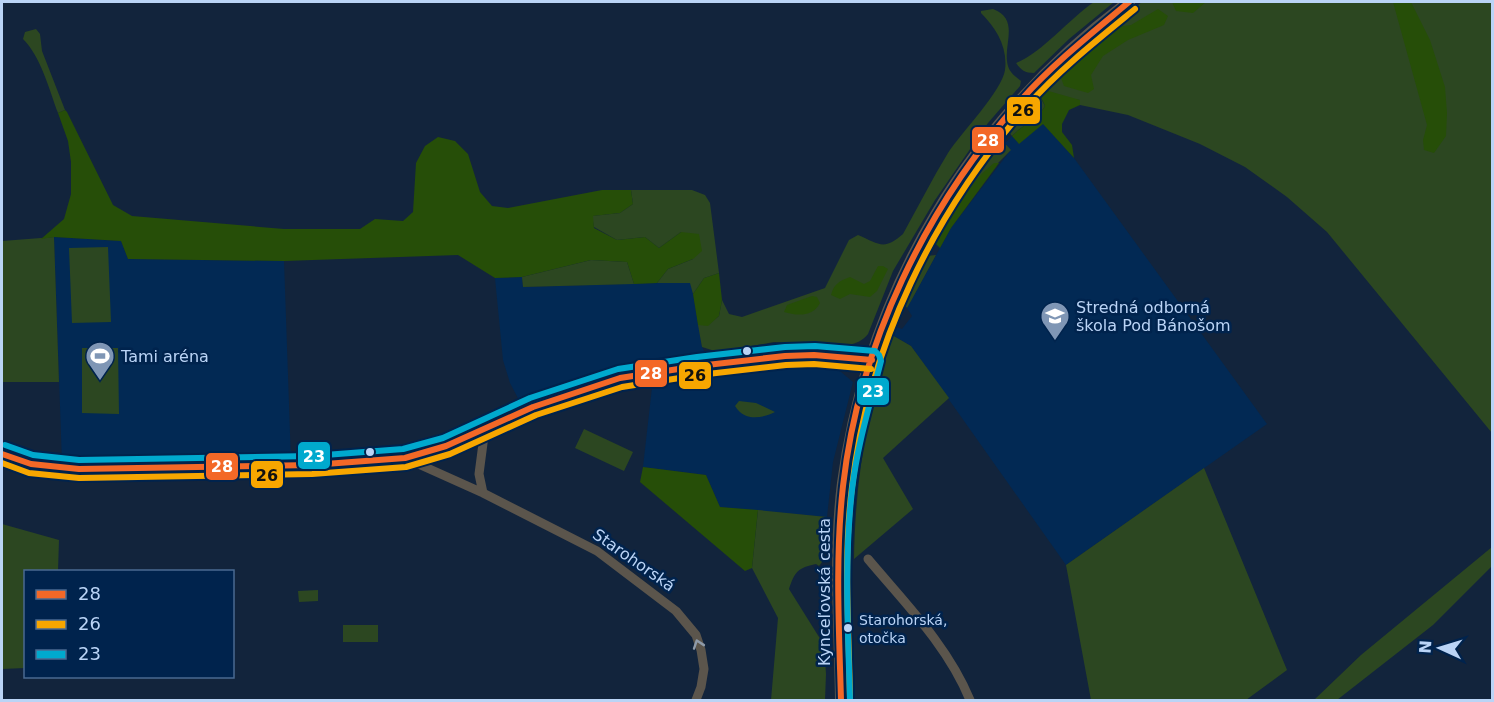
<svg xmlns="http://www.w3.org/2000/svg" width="1494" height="702" font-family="'DejaVu Sans',sans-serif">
<rect width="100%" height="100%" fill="#12243c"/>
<path fill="#022954" d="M 1043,123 L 1074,158 L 1267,424 L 1066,565 L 911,346 L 894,336 L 897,327 L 902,329 L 912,316 L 907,308 L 951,228 L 1010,151 L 1005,143 L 1012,136 L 1019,143 Z
M 54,237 L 121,241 L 128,259 L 284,261 L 291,462 L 117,465 L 62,462 Z
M 522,277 L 523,287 L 691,282 L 702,347 L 717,374 L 782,365 L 835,367 L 853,382 L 833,462 L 827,517 L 720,507 L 706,475 L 643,467 L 655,361 L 613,368 L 520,402 L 510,383 L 503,360 L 495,278 Z"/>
<path fill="#2c4721" d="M 1094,2 L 1114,2 L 1069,39 L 1034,73 C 1025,73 1021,70 1016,63 C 1043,52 1069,19 1094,2 Z
M 1142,2 L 1492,2 L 1492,433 L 1327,232 L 1287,197 L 1245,167 L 1200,144 L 1128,115 L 1080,105 L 1080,100 L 1039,95 L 1045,106 C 1038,119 1022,125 1012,136 L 1008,131 L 1009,126 C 1045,77 1094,39 1142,2 Z
M 993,9 C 1021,20 1002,45 1008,66 C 1010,73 1016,77 1021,81 L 1020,86 L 988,123 L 935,200 L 893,271 L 868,334 C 862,341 857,343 848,345 L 774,342 L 718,352 L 702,347 L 698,325 L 708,325 L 719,316 L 722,300 L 729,314 L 742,317 L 825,288 L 849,240 L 858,235 C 879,244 884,251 903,234 C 918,207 932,179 948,153 C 961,133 1002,91 1005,70 C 1008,47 996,28 981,13 L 981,11 Z
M 36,29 L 40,34 L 42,51 L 65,110 L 58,113 C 49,89 41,57 23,39 L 25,32 Z
M 999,139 L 1002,140 L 1011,150 L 954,207 L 940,236 L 933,239 L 967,182 Z
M 631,190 L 692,190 L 705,195 L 710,203 L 719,273 L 704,278 L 693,294 L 690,283 L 657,283 L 668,269 L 693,259 L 681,232 L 659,248 L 645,237 L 617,240 L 594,227 L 592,216 L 620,213 L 633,204 Z
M 54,237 L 59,382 L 2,382 L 2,241 Z
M 108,247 L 111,322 L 72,323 L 69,248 Z
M 936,255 L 911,301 L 907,308 L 902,301 L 923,263 L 921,261 L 927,256 Z
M 591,260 L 627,262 L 634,284 L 523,287 L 522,277 Z
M 892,335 L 911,346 L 949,398 L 883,458 L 913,509 L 854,559 C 855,483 867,407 892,335 Z
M 82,348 L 118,348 L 119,414 L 82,413 Z
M 739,401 L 756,403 L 775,412 C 761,419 744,421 735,406 Z
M 584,429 L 633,452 L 624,471 L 575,448 Z
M 1204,468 L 1287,670 L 1246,700 L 1091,700 L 1066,565 Z
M 758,510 L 827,517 L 822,562 L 819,566 L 816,564 C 798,568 795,571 789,589 L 824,645 L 826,674 L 825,700 L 771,700 L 778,618 L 752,568 Z
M 2,524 L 59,540 L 58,571 L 26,572 L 25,668 L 2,669 Z
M 1492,547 L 1492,566 L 1433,625 L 1337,700 L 1309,700 L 1314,700 L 1361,655 Z
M 318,590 L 318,601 L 299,602 L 298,591 Z
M 343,625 L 378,625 L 378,642 L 343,642 Z"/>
<path fill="#264e08" d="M 1172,2 L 1206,2 L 1193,13 L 1176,11 Z
M 1393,2 L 1411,2 L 1430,40 L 1445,87 L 1447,113 L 1446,136 L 1434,153 L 1424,150 L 1423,140 L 1427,125 Z
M 1158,9 L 1168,16 L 1164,25 L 1128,40 L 1103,56 L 1091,75 L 1094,89 L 1088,93 L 1064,86 L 1061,78 L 1070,67 L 1116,27 L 1131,25 Z
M 1045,90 L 1080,100 L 1080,105 L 1069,110 L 1062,124 L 1062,132 L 1072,145 L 1074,158 L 1043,124 L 1019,144 L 1012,136 C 1022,125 1038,119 1045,106 L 1038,91 Z
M 65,110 L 67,112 L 113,205 L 132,216 L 284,229 L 360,229 L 375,219 L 403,221 L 413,212 L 416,163 L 425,146 L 438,137 L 455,141 L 468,154 L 480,192 L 492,206 L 508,208 L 602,190 L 631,190 L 633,204 L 620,213 L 593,216 L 594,228 L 617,240 L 645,237 L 659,248 L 681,232 L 699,234 L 702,251 L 693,259 L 668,269 L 657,283 L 634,284 L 627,262 L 591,260 L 522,277 L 495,278 L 458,255 L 284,261 L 128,259 L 121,241 L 54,237 L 41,239 L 64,219 L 71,194 L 71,162 L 68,141 L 58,113 Z
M 994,163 L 999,163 L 951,228 L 940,248 L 934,242 L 933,239 L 940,236 C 954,208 969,183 994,163 Z
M 878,266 L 883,266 L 888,269 L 877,291 L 870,297 L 850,294 L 840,299 L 831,295 C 834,284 839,281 850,277 L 864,284 L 870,281 Z
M 719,273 L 722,300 L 719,316 L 708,326 L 698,325 L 693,294 L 704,278 Z
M 812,296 L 817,297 L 820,303 C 813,317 797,316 784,312 L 787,305 Z
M 643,467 L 706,475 L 720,507 L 758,510 L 752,568 L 745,571 L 640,482 Z"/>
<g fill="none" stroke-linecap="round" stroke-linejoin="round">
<path stroke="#5b554c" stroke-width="9" d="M 405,458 L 483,493 L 597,551 L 676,611 L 696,635 L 701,650 L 704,669 L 701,687 L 696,700
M 483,493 L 479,474 L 485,428
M 868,559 C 905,603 948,646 970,700"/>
<path stroke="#5b554c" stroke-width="12" d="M 2,454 L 31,464 L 79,469 L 312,465 L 405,458 L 446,446 L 533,407 L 620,378 L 698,366 L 785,356 L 814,355 L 872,360
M 841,700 C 840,628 834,555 843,483 C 869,288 972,119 1129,2"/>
<g stroke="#00234d" stroke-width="10">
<path id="bus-1" d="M 2,454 L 31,464 L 79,469 L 312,465 L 405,458 L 446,446 L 533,407 L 620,378 L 698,366 L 785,356 L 814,355 L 872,360
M 841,700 C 839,629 835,557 843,486 C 859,344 926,206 1021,100 C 1054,63 1092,33 1129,2"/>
</g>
<g stroke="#00234d" stroke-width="10">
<path id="bus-2" d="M 2,463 L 29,473 L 79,478 L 312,474 L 406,467 L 450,454 L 536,415 L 622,387 L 699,375 L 786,365 L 814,364 L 871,369
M 850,700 C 849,629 843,558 852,487 C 868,346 934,212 1027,106 C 1059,70 1097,40 1135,9"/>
</g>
<g stroke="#00234d" stroke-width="10">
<path id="bus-3" d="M 5,445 L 33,455 L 79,460 L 312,456 L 403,449 L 443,438 L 530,398 L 618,369 L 697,357 L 785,347 L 815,346 L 875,351 L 879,355 L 881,361 C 870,404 857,446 852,490 C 844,560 848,630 850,700"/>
</g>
<use href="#bus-1" stroke="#f36827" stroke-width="6"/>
<use href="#bus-2" stroke="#f7a600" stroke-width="6"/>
<use href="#bus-3" stroke="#00a9ce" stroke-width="6"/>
</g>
<defs><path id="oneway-chevron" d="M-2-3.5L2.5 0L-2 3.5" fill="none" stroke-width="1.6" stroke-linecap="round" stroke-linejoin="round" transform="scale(1.5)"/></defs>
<use stroke="#8f9baa" href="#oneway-chevron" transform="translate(698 644) rotate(-109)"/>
<defs>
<g id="university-pin" transform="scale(1.5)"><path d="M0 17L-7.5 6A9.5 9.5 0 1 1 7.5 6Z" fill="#7f96b5" stroke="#00234d"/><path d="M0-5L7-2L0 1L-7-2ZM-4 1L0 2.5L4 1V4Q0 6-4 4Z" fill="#fff"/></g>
<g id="stadium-pin" transform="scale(1.5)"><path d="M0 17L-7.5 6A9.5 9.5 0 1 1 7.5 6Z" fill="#7f96b5" stroke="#00234d"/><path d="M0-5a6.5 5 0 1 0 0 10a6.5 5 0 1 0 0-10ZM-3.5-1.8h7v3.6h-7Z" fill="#fff"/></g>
</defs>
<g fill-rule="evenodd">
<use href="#university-pin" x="1055" y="316"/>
<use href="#stadium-pin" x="100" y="356"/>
</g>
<g fill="#bad4f6" stroke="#00234d" stroke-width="2">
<circle cx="747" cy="351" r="5"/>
<circle cx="370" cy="452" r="5"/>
<circle cx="848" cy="628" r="5"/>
</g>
<g text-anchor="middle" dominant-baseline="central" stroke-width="5" stroke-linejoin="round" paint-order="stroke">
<g font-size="14" fill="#bad4f6" stroke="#00234d" text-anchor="start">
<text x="859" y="620">Starohorská,<tspan x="859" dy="18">otočka</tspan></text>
</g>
<g font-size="16" fill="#bad4f6" stroke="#00234d" text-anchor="start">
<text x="1076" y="307">Stredná odborná<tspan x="1076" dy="18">škola Pod Bánošom</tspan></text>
<text x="121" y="356">Tami aréna</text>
</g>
<g font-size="16" fill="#bad4f6" stroke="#00234d">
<text transform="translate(634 560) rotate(35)">Starohorská</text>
<text transform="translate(824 592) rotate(-90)">Kynceľovská cesta</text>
</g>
</g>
<g stroke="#00234d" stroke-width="2">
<rect x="1006" y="96" width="35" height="29" rx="6" fill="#f7a600"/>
<rect x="971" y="126" width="34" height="28" rx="6" fill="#f36827"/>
<rect x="634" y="359" width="34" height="29" rx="6" fill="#f36827"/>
<rect x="678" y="361" width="34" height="29" rx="6" fill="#f7a600"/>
<rect x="856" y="377" width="34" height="29" rx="6" fill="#00a9ce"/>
<rect x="297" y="441" width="34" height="29" rx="6" fill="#00a9ce"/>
<rect x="205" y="452" width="34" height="29" rx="6" fill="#f36827"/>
<rect x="250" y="460" width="34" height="29" rx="6" fill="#f7a600"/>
</g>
<g font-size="16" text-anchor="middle" font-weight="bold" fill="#fff">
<text x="988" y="146">28</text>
<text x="651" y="379">28</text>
<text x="873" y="397">23</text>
<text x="314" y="462">23</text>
<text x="222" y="472">28</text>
</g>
<g font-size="16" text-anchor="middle" font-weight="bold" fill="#111">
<text x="1023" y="116">26</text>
<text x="695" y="381">26</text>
<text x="267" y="481">26</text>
</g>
<rect width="1494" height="702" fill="none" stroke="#bad4f6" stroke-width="6"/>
<rect x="24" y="570" width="210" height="108" fill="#00234d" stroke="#4a6a91" stroke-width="1.5"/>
<rect x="36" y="590" width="30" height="9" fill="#f36827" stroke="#4a6a91" stroke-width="1.5"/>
<text x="78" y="600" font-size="18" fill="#bad4f6">28</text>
<rect x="36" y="620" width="30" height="9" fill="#f7a600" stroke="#4a6a91" stroke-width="1.5"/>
<text x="78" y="630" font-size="18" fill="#bad4f6">26</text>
<rect x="36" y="650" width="30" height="9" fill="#00a9ce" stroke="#4a6a91" stroke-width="1.5"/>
<text x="78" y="660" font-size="18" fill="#bad4f6">23</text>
<g transform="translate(1440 648) rotate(274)" stroke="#00234d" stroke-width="4.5" paint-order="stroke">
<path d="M0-4.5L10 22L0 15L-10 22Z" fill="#bad4f6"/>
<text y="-9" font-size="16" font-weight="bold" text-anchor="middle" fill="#bad4f6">N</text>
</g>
</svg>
